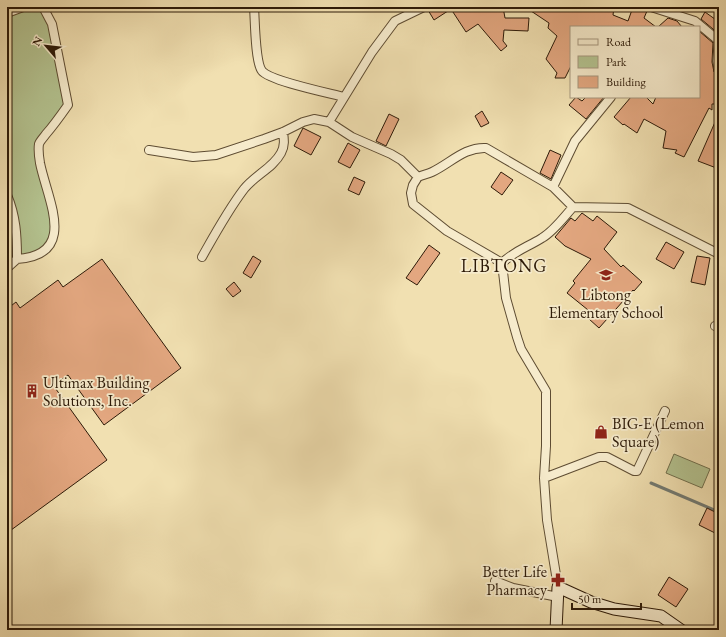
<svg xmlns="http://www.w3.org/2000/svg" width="726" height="637" font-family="'EB Garamond',serif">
<rect width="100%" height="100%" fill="#f1e0b1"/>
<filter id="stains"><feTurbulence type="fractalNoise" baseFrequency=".005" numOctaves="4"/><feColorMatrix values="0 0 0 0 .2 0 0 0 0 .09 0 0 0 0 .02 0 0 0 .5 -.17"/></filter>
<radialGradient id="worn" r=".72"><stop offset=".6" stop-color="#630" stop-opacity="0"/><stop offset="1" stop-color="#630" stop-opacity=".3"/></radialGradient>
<path fill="#b4c390" stroke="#706e4c" d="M 23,7 L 43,7 L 52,24 L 68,105 L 39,144 L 54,214 L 47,248 L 17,259 L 7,195 L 7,13 Z
M 674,454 L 710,469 L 702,488 L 666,473 Z"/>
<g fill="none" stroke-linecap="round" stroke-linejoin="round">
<path stroke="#727a72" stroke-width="3" d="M 651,483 L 719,512"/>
</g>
<path fill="#e3a780" stroke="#2d1a08" d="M 429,7 L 490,7 L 491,9 L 497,7 L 503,7 L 505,18 L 529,18 L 528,31 L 504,30 L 503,41 L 507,46 L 501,51 L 478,24 L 466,32 L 451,9 L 434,20 L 428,10 Z
M 525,7 L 614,7 L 613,15 L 628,21 L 633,7 L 640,7 L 647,11 L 644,18 L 656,27 L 571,27 L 571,66 L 565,78 L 555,78 L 557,73 L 546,59 L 557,36 L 548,28 L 549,23 Z
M 705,12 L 719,22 L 719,34 L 701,19 Z
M 668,18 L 677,21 L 682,27 L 658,27 Z
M 699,31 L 713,43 L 712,62 L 714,72 L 718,76 L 719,79 L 719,104 L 712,104 L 712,110 L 709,108 L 684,157 L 675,153 L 677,150 L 663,148 L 666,131 L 644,119 L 637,133 L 624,124 L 623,125 L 614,117 L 631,97 L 646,97 L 653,104 L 656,97 L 699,97 Z
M 576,97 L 582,101 L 586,97 L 604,97 L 586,119 L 569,105 Z
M 482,111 L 489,123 L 481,127 L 475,116 Z
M 719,113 L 719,133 L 716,157 L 719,159 L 719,169 L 698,161 Z
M 389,114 L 399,119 L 386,146 L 376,141 Z
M 303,128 L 321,137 L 311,155 L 294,146 Z
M 348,143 L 360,150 L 350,168 L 338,162 Z
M 550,150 L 561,155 L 551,179 L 540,173 Z
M 501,172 L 513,180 L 502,195 L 491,187 Z
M 354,177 L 365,182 L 359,195 L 348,190 Z
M 582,213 L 593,221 L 597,216 L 617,232 L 604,249 L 621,267 L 623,265 L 642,282 L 634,291 L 633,290 L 599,328 L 589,319 L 593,314 L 567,293 L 575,283 L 573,281 L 591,259 L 565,246 L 555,237 L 571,218 L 575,221 Z
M 666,242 L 684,252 L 674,269 L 656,259 Z
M 429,245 L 440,253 L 417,285 L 406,278 Z
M 253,256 L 261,261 L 251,278 L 243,273 Z
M 697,256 L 710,258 L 705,285 L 691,282 Z
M 102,259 L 181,368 L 104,425 L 68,375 L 53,385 L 107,460 L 7,533 L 7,309 L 16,302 L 20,308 L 58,280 L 63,287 Z
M 234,282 L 241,291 L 233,297 L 226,289 Z
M 707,508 L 719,514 L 719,535 L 699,525 Z
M 669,577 L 688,589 L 676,607 L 658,595 Z"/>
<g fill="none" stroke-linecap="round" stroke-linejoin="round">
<g stroke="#5e4c32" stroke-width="10">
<path id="street" d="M 254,7 C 255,19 255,62 262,71 C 270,81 329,93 344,97
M 651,7 L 695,21 L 719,41
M 7,13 L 23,7
M 719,41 L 717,61 L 719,71
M 329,122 L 372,52 L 395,21 L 424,7
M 149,150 L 193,157 L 216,155 L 264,139 L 283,132 L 303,122 L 314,119 L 329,122 L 352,137 L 391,154 L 401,160 L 418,177
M 553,187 L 575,141 L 611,97
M 7,195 C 16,216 17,236 17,259
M 202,257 C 215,234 228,210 244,189 C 255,175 273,168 281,153 C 285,146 284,139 283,132
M 17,259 C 79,255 47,199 40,163 C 39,157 38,150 39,144 C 40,141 44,137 46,134 C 54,125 61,115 68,105 L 52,24 L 43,7
M 502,263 L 447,231 L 413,204 L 411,193 L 413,185 L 418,177 C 422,175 428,174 432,172 C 451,163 464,147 486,148 L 553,187 L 573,207 L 628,208 L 719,254
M 502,263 L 506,298 L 517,337 L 521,349 L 546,391 L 546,446 L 544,478 L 547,520 L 558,587
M 502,263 C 514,251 528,247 542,238 C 554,231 564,217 573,207
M 7,268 L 17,259
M 715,326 L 719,327
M 544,478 L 599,457 L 607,457 L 634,471 L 637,471 L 665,411
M 495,581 L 513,588 L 558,597"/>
</g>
<g stroke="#2d1a08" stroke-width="13">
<path id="secondary" d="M 556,630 L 558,587 L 591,602 L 614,609 L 661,616 L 681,630"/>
</g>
<use href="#street" stroke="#f6ebcc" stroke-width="8"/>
<use href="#secondary" stroke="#f6ebcc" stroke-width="11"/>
</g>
<defs>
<g id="school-bare" transform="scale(1.08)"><path d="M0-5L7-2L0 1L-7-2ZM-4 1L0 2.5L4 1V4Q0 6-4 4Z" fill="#8f2418" stroke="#f6ebcc" stroke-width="2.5" paint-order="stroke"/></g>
<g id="building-bare" transform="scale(1.08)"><path d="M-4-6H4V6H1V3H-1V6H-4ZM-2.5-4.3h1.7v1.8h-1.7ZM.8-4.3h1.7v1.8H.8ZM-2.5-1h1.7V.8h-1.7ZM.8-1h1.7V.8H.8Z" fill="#8f2418" stroke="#f6ebcc" stroke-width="2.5" paint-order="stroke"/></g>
<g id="shop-bare" transform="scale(1.08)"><path d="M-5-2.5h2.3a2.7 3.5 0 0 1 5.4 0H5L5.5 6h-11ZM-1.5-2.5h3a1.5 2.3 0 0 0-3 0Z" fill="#8f2418" stroke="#f6ebcc" stroke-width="2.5" paint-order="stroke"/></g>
<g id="pharmacy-bare" transform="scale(1.08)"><path d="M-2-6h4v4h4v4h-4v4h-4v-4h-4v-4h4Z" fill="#8f2418" stroke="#f6ebcc" stroke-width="2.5" paint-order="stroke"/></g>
</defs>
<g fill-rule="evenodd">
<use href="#school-bare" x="606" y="275"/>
<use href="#building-bare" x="32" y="391"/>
<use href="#shop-bare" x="601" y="432"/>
<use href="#pharmacy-bare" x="558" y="580"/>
</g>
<g text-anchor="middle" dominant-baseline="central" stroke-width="3.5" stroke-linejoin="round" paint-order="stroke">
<g font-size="16" fill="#2d1a08" stroke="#f6ebcc" text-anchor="start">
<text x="606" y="294" text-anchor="middle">Libtong<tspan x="606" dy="18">Elementary School</tspan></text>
<text x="43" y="382">Ultimax Building<tspan x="43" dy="18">Solutions, Inc.</tspan></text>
<text x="612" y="423">BIG-E (Lemon<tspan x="612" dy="18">Square)</tspan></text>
<text x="547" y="571" text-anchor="end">Better Life<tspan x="547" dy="18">Pharmacy</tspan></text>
</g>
<g font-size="18" letter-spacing="1" fill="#2d1a08" stroke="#f6ebcc">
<text x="504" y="265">LIBTONG</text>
</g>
</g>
<rect width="726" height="637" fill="none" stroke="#f1e0b1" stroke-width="24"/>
<rect x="8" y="8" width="710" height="621" fill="none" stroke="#2d1a08" stroke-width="2"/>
<rect x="12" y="12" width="702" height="613" fill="none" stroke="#2d1a08"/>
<rect x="570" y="26" width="130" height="72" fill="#f6ebcc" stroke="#a6977e"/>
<rect x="578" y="39" width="20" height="6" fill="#f6ebcc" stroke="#a6977e"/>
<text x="606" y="46" font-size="12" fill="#2d1a08">Road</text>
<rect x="578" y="56" width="20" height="12" fill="#b4c390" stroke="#a6977e"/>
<text x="606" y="66" font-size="12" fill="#2d1a08">Park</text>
<rect x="578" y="76" width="20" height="12" fill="#e3a780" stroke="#a6977e"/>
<text x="606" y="86" font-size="12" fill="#2d1a08">Building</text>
<g transform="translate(46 46) rotate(298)" stroke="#f6ebcc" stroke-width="3" paint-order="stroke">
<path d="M0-3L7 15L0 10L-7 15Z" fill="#2d1a08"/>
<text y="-6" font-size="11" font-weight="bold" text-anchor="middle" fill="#2d1a08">N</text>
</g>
<path d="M572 603v6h69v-6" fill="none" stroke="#2d1a08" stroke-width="2"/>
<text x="578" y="603" font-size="12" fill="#2d1a08" stroke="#f6ebcc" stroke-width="3" paint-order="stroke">50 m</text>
<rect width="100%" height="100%" filter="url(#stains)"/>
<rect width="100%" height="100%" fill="url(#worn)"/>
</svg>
